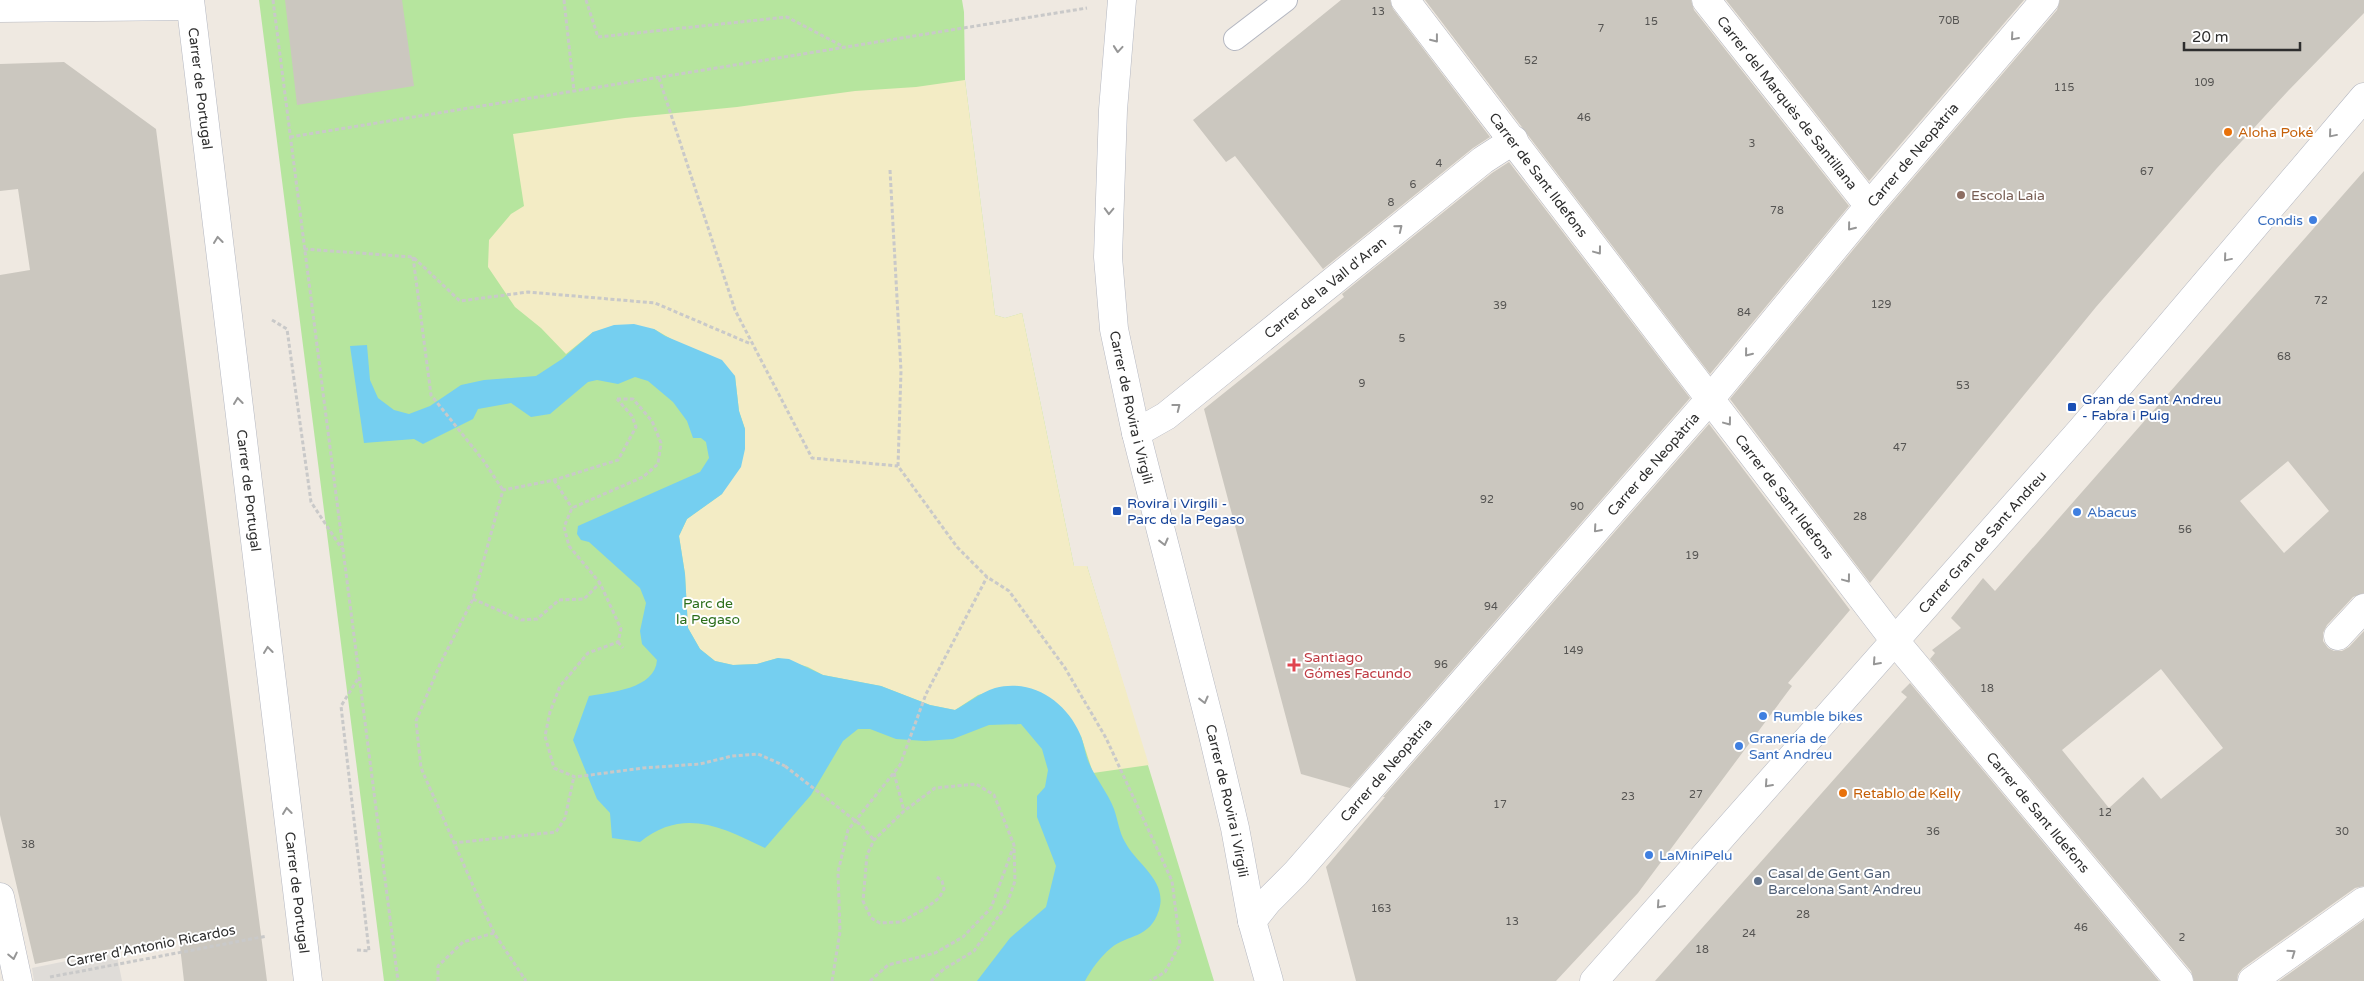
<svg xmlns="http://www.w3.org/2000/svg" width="2364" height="981" font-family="'Varela Round',sans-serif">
<rect width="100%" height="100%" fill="#efe9e1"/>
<path fill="#b6e59e" d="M 259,0 L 962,0 L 964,12 L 965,80 L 995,315 L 1005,318 L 1022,313 L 1074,566 L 1087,566 L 1214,981 L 384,981 Z"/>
<path fill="#f3ecc5" d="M 965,80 L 995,315 L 1005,318 L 1022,313 L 1074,566 L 1087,566 L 1149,765 L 1093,773 L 1081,736 L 1009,686 L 978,695 L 955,710 L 930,705 L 881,686 L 823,675 L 808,667 L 778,658 L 757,664 L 733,665 L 715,661 L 700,649 L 688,628 L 685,574 L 679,536 L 687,519 L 722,494 L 745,429 L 739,411 L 735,376 L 654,329 L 593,332 L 566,354 L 541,328 L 515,307 L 488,267 L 489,240 L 511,214 L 524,206 L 513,134 L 625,118 L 737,107 L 855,91 L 916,87 Z"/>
<path fill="#dfdcd8" d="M 116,951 L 122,981 L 34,981 L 32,968 Z"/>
<path fill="#75cff0" d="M 634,324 L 654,329 L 665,336 L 722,360 L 735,376 L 739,411 L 745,429 L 745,449 L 741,467 L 722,494 L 687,519 L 679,536 L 685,574 L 688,628 L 700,649 L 715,661 L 733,665 L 757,664 L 778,658 L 789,659 L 823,675 L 881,686 L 930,705 L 955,710 C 968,703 980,693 995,688 C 1031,678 1066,701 1080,734 C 1084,743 1085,754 1089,763 C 1096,779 1108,793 1114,809 C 1118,820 1119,832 1125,842 C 1136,864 1168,880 1159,910 C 1150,939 1128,934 1111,948 C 1100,957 1091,970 1085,981 L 977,981 L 1010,938 L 1046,907 L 1056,866 L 1037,817 L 1037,796 L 1045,787 L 1048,770 L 1042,749 L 1021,724 L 989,725 L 953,739 L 925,741 L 896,739 L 870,729 L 858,729 L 843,741 L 811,795 L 765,848 C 722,827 683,807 640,842 L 612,838 L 610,813 L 597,799 L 573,740 L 589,696 C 611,692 655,689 657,660 L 642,644 L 640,631 L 646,603 L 640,588 L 589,542 L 581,540 L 577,534 L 578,526 L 700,472 L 709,458 L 706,442 L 701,438 L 693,438 L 687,421 L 673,402 L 648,381 L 635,377 L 618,384 L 597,380 L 588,382 L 550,414 L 531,417 L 511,403 L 478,409 L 473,419 L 423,444 L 414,439 L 364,443 L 350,346 L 367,345 L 370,380 L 378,398 L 394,410 L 409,414 L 430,406 L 461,385 L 484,380 L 536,376 L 562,359 L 593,332 L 614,325 Z"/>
<path fill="#cbc7bf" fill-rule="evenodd" d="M 285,0 L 402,0 L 414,86 L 297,105 Z
M 1341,0 L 1390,0 L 1393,9 L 1490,137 L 1473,148 L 1323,269 L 1235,156 L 1226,162 L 1193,120 Z
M 1425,0 L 1691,0 L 1694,10 L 1849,206 L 1710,374 Z
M 1726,0 L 2024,0 L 1869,181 Z
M 2060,0 L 2364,0 L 2364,13 L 2288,91 L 2217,168 L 2096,307 L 1870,583 L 1730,399 L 1881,216 L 2057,10 Z
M 64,62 L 156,129 L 267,981 L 184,981 L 179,938 L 99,951 L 35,964 L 0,815 L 0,275 L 30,270 L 18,189 L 0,191 L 0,64 Z
M 1509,162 L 1690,398 L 1350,788 L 1301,774 L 1204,409 L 1344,297 L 1342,294 L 1492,173 Z
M 2364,171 L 2364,593 L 2353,597 L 2327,625 L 2323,633 L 2323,641 L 2328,648 L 2334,651 L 2342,651 L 2349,647 L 2364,631 L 2364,886 L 2355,888 L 2243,968 L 2238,974 L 2237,981 L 2194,981 L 2191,971 L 1930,659 L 1935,653 L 1932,650 L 1961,628 L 1951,618 L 1983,578 L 1995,591 ZM 2288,461 L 2329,511 L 2284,553 L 2240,501 ZM 2161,669 L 2223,748 L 2161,799 L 2143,777 L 2109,808 L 2062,750 Z
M 1709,424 L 1850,610 L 1788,683 L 1792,686 L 1638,893 L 1556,981 L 1356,981 L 1326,867 L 1385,797 L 1383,797 Z
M 1910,683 L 2159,981 L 1655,981 L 1907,697 L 1901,692 Z
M 2364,920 L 2364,981 L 2279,981 Z"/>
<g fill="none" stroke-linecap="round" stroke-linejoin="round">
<g stroke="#b4b7c1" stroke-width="24">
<path id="service" d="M 1235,39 L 1286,0"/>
</g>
<g stroke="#b4b7c1" stroke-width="29">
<g id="minor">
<path id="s1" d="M 190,0 L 308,981"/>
<path id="s2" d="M 1405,0 L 1895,641 L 2179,981"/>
<path id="s3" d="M 1706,0 L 1869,206"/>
<path d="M 0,8 L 190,6"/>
<path id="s4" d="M 1136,433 L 1166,416 L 1483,160 L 1514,140"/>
<path d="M 2338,636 L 2364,608"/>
<path d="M 0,897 L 18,981"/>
<path id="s5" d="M 1252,921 L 1268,901 L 1296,873 L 1710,399 L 1869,206 L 2045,0"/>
<path d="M 2252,981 L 2364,901"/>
</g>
</g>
<g stroke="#b4b7c1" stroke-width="29">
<g id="tertiary">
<path id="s6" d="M 1594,981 L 2082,429 L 2364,97"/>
</g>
</g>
<g stroke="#b4b7c1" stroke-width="29">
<g id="secondary">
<path id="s7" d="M 1122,0 L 1113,110 L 1108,257 L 1114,329 L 1136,433 L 1212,731 L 1235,828 L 1252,921 L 1269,981"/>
</g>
</g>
<path stroke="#c9c9c9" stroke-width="3" stroke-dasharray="4 2.5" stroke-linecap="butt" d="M 273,0 L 398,981
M 564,0 L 574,91
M 586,0 L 598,37 L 787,17 L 844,47
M 659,78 L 735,310 L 812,458 L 898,466
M 290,137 L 1087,8
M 890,170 L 901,371 L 898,466 L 957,547 L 987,577 L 1009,591 L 1065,668 L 1106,738 L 1172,881 L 1180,944 L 1165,972 L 1150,981
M 304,249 L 413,257 L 460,301 L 528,292 L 655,303 L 751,344
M 413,257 L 431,395 L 483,460 L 503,490
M 272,320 L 287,329 L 311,502 L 342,549
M 617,399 L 633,399 L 652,421 L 661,443 L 658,464 L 643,477 L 572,508 L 564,527 L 569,546 L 600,583 L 621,629 L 618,642 L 588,653 L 560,686 L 550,712 L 545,736 L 554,768 L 575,777 L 643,768 L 700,764 L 732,756 L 758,754 L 785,766
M 554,480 L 572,508
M 473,599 L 521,620 L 537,619 L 559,600 L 584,599 L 600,583
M 618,642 L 623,648
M 894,773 L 904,811
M 862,826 L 874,840
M 453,843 L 556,832 L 565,818 L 574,776
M 494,933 L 421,768 L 416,721 L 440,664 L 473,599 L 503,490 L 554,480 L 618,460 L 636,427 L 632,416 L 617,399
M 357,950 L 369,951 L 341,706 L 359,677
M 50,977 L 267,936
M 438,981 L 438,966 L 463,942 L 494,933 L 526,981
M 832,981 L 840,932 L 838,872 L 848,830 L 900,765 L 926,694 L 987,577
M 870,981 L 888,965 L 935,953 L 963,937 L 991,908 L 1013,848
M 931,981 L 944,969 L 974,951 L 1007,904 L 1015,881 L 1014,845 L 994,795 L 976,784 L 935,788 L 904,811 L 874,840 L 867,855 L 863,901 L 871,918 L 880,923 L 901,922 L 926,908 L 939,898 L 944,889 L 942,881 L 937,877"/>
<use href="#service" stroke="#fff" stroke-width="22"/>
<use href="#minor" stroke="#fff" stroke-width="28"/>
<use href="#tertiary" stroke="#fff" stroke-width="28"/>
<use href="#secondary" stroke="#fff" stroke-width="28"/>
<path stroke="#c9c9c9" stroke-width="3" stroke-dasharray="4 2.5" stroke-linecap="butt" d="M 785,766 L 862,826"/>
</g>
<defs><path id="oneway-chevron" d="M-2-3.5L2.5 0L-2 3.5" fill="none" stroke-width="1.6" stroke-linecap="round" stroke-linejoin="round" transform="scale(1.25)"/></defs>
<g stroke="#969696">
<use href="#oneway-chevron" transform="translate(2014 37) rotate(131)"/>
<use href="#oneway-chevron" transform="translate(1435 39) rotate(52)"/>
<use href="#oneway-chevron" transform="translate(1118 49) rotate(95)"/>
<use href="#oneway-chevron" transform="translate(2332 134) rotate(130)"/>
<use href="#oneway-chevron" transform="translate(1109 211) rotate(92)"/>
<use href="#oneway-chevron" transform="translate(1851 227) rotate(129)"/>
<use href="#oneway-chevron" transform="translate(1399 228) rotate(-39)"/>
<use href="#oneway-chevron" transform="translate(218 240) rotate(-97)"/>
<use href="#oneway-chevron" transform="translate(1598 251) rotate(53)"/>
<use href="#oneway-chevron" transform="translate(2227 258) rotate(130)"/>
<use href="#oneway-chevron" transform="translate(1748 353) rotate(129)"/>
<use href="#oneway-chevron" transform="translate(238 401) rotate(-97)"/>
<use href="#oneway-chevron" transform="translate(1177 407) rotate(-38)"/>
<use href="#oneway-chevron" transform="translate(1728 422) rotate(53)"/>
<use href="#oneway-chevron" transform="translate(1597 529) rotate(131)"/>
<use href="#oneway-chevron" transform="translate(1164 542) rotate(76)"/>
<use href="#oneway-chevron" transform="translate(1847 579) rotate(53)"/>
<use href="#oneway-chevron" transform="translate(268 650) rotate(-97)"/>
<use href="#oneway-chevron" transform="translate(1876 662) rotate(132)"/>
<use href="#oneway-chevron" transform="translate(1204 700) rotate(76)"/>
<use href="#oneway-chevron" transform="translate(1768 784) rotate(132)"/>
<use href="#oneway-chevron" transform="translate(287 811) rotate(-97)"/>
<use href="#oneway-chevron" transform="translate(1660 905) rotate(132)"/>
<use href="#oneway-chevron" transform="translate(2292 953) rotate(-35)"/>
<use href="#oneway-chevron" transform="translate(13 956) rotate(78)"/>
</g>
<g fill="#e8710a" stroke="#fff" stroke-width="2">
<circle cx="2228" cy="132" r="5"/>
<circle cx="1843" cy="793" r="5"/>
</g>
<circle fill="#8d6e63" stroke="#fff" stroke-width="2" cx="1961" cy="195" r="5"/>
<g fill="#3f7fe0" stroke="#fff" stroke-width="2">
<circle cx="2313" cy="220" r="5"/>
<circle cx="2077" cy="512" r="5"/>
<circle cx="1763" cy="716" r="5"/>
<circle cx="1739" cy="746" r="5"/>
<circle cx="1649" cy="855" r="5"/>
</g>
<g fill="#1a4fb4" stroke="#fff" stroke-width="2">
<rect x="2067" y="402" width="10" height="10" rx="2.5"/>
<rect x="1112" y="506" width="10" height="10" rx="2.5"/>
</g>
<path fill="#e0444e" stroke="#fff" stroke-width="2" d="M1291.5 657.5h5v5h5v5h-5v5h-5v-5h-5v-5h5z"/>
<circle fill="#5c6f8a" stroke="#fff" stroke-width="2" cx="1758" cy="881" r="5"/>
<g text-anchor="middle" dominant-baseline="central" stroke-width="4" stroke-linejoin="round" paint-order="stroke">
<g font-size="11" fill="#555452">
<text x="1378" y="11">13</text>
<text x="1949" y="20">70B</text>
<text x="1651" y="21">15</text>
<text x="1601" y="28">7</text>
<text x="1531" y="60">52</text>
<text x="2204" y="82">109</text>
<text x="2064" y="87">115</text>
<text x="1584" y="117">46</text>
<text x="1752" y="143">3</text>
<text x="1439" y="163">4</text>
<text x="2147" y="171">67</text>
<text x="1413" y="184">6</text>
<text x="1391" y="202">8</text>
<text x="1777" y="210">78</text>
<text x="2321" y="300">72</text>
<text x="1881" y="304">129</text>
<text x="1500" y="305">39</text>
<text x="1744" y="312">84</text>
<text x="1402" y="338">5</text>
<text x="2284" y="356">68</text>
<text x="1362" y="383">9</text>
<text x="1963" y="385">53</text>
<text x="1900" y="447">47</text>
<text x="1487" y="499">92</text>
<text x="1577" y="506">90</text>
<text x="1860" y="516">28</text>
<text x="2185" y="529">56</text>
<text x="1692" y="555">19</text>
<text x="1491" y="606">94</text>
<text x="1573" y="650">149</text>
<text x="1441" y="664">96</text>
<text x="1987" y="688">18</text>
<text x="1696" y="794">27</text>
<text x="1628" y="796">23</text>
<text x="1500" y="804">17</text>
<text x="2105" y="812">12</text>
<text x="1933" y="831">36</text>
<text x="2342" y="831">30</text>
<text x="28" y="844">38</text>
<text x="1381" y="908">163</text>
<text x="1803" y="914">28</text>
<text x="1512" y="921">13</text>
<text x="2081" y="927">46</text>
<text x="1749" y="933">24</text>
<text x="2182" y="937">2</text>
<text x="1702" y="949">18</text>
</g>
<g font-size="14" fill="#2e2e2e" stroke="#fff">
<text stroke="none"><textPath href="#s1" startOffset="89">Carrer de Portugal</textPath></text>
<text stroke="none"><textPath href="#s3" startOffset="131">Carrer del Marquès de Santillana</textPath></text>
<text stroke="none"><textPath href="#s5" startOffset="1012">Carrer de Neopàtria</textPath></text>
<text stroke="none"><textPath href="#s2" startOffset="220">Carrer de Sant Ildefons</textPath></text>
<text stroke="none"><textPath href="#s4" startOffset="239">Carrer de la Vall d'Aran</textPath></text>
<text stroke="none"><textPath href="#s7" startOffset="410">Carrer de Rovira i Virgili</textPath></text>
<text stroke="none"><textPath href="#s5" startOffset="608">Carrer de Neopàtria</textPath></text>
<text stroke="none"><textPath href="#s1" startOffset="494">Carrer de Portugal</textPath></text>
<text stroke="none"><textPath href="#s2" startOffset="625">Carrer de Sant Ildefons</textPath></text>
<text stroke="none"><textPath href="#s6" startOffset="586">Carrer Gran de Sant Andreu</textPath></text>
<text stroke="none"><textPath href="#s5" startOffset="202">Carrer de Neopàtria</textPath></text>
<text stroke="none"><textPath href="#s7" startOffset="815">Carrer de Rovira i Virgili</textPath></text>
<text stroke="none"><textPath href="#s2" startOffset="1030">Carrer de Sant Ildefons</textPath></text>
<text stroke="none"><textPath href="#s1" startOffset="899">Carrer de Portugal</textPath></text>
<text transform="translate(151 946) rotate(-11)">Carrer d'Antonio Ricardos</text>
</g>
<g font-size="14" fill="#c56008" stroke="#fff" text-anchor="start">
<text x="2238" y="132">Aloha Poké</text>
<text x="1853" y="793">Retablo de Kelly</text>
</g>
<g font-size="14" fill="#785e54" stroke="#fff" text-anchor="start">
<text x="1971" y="195">Escola Laia</text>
</g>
<g font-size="14" fill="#366cbe" stroke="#fff" text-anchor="start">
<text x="2303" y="220" text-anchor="end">Condis</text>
<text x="2087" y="512">Abacus</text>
<text x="1773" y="716">Rumble bikes</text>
<text x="1749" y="738">Graneria de<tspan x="1749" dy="16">Sant Andreu</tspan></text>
<text x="1659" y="855">LaMiniPelu</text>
</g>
<g font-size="14" fill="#164399" stroke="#fff" text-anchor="start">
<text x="2082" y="399">Gran de Sant Andreu<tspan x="2082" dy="16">- Fabra i Puig</tspan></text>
<text x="1127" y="503">Rovira i Virgili -<tspan x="1127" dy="16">Parc de la Pegaso</tspan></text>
</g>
<g font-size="14" fill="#2c6e1b" stroke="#fff">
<text x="708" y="603">Parc de<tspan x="708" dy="16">la Pegaso</tspan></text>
</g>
<g font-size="14" fill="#be3a42" stroke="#fff" text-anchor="start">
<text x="1304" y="657">Santiago<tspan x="1304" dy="16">Gómes Facundo</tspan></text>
</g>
<g font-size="14" fill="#4e5e75" stroke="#fff" text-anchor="start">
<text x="1768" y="873">Casal de Gent Gan<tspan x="1768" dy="16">Barcelona Sant Andreu</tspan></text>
</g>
</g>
<path d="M2184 42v8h116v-8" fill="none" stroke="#2e2e2e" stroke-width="2.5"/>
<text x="2192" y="42" font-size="15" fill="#2e2e2e" stroke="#ffffff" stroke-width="4" paint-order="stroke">20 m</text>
</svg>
